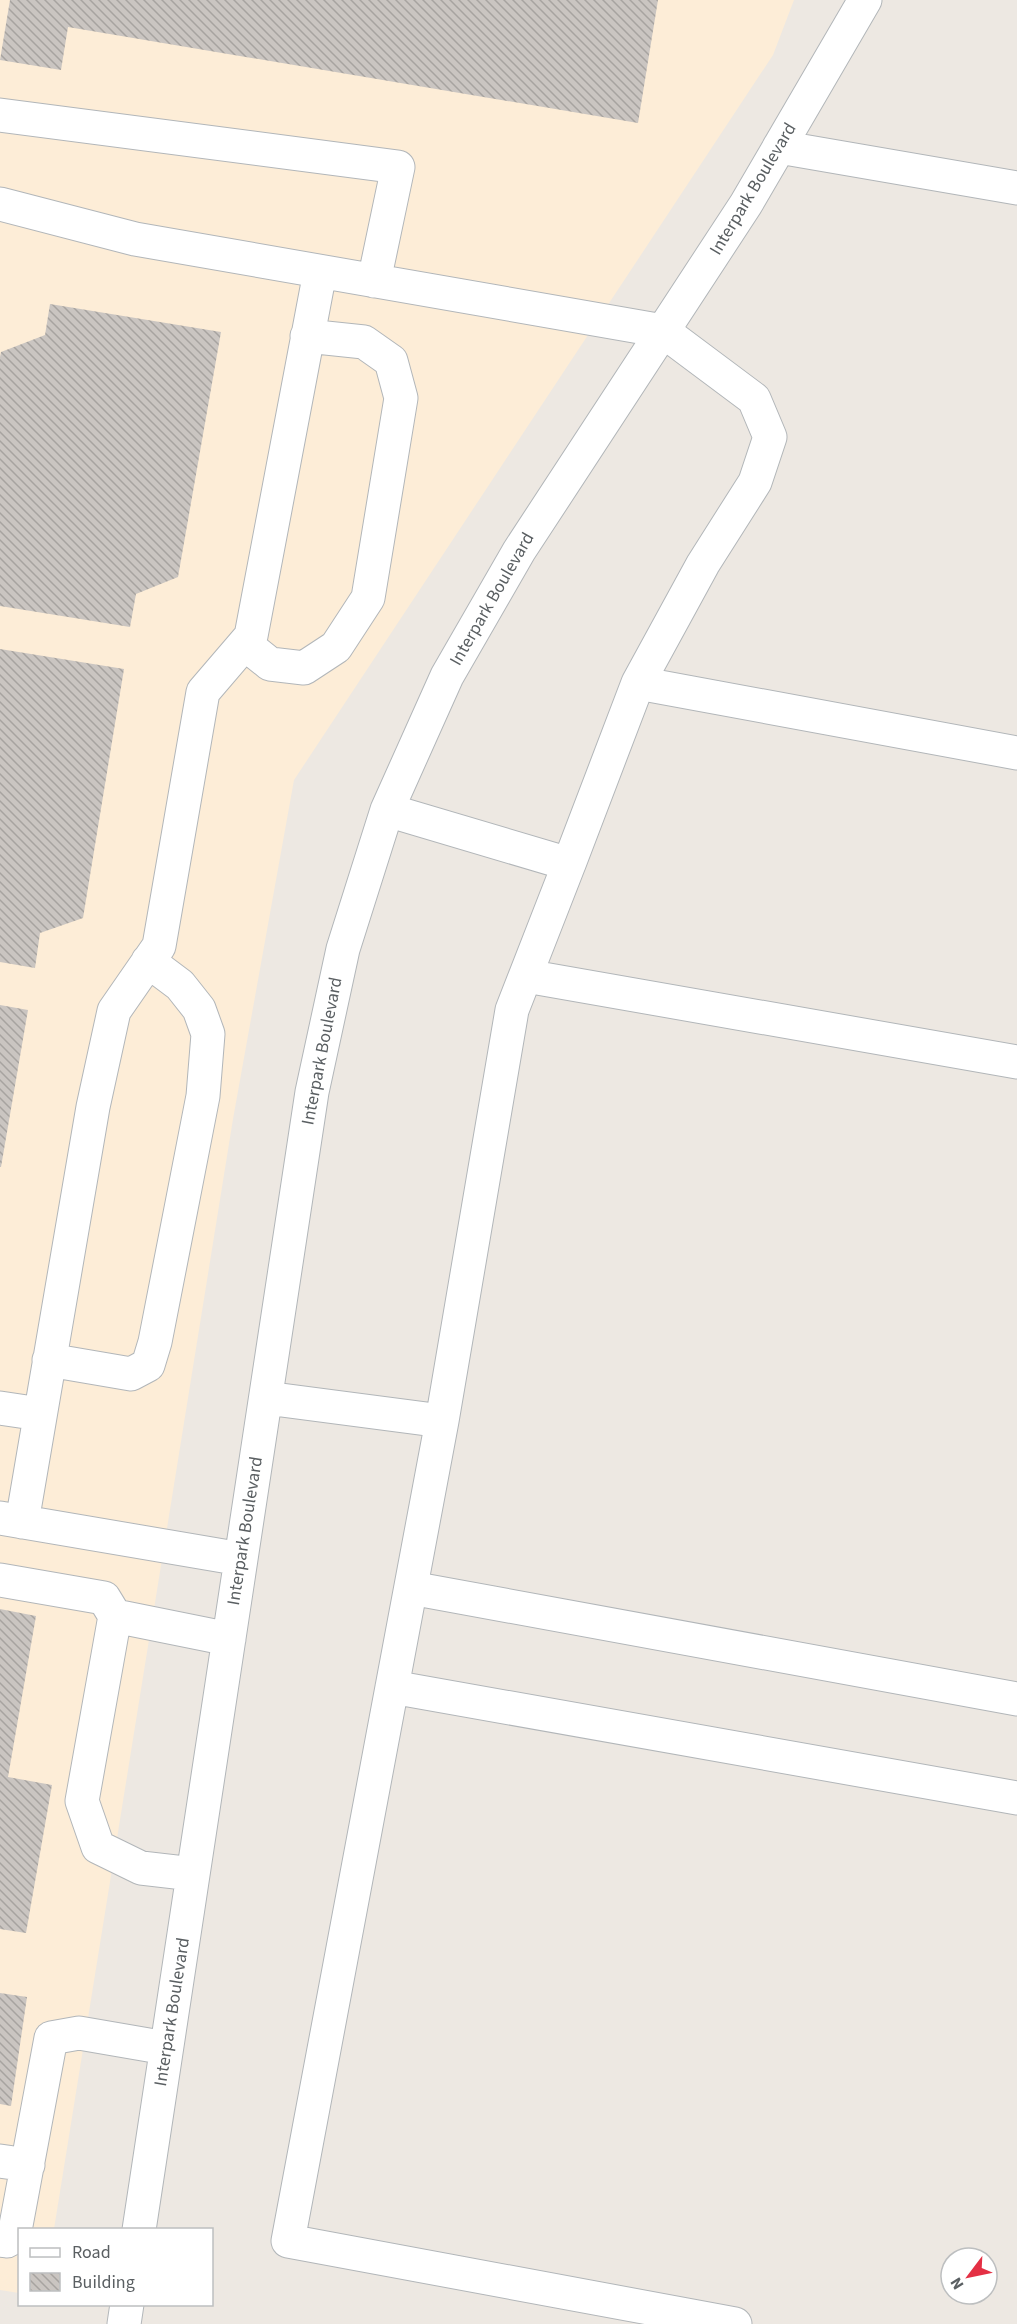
<svg xmlns="http://www.w3.org/2000/svg" width="1017" height="2324" font-family="'Source Sans 3',sans-serif">
<defs>
<pattern id="building-back-hatch" width="6" height="6" patternUnits="userSpaceOnUse" patternTransform="scale(1.5)"><rect width="6" height="6" fill="#cac5c1"/><path d="M-1 5l2 2M0 0l6 6M5-1l2 2" fill="none" stroke="#a7a3a0"/></pattern>
</defs>
<rect width="100%" height="100%" fill="#ede8e2"/>
<path fill="#fdedd7" d="M 0,0 L 794,0 L 773,55 L 294,780 L 233,1119 L 54,2229 L 20,2230 L 19,2293 L 0,2290 Z"/>
<path fill="url(#building-back-hatch)" d="M 10,0 L 658,0 L 638,123 L 68,27 L 61,70 L 0,60 Z
M 50,304 L 221,332 L 178,577 L 136,594 L 130,627 L 0,606 L 0,357 L 1,352 L 45,335 Z
M 0,649 L 124,669 L 83,918 L 40,933 L 35,968 L 0,962 Z
M 0,1005 L 28,1010 L 1,1167 L 0,1167 Z
M 0,1609 L 36,1616 L 8,1777 L 52,1785 L 26,1933 L 0,1929 Z
M 0,1993 L 27,1997 L 11,2106 L 0,2104 Z"/>
<g fill="none" stroke-linecap="round" stroke-linejoin="round">
<g stroke="#b2b6b9" stroke-width="35">
<path id="minor" d="M 0,115 L 398,167 L 374,281
M 779,147 L 1017,188
M 0,204 L 135,239 L 663,331 L 754,399 L 770,437 L 755,482 L 703,564 L 638,683 L 1017,753
M 245,644 L 270,664 L 304,668 L 336,647 L 368,598 L 401,398 L 391,361 L 364,342 L 307,336
M 387,810 L 569,864 L 638,683
M 526,976 L 1017,1062
M 49,1360 L 131,1374 L 148,1365 L 155,1342 L 203,1096 L 208,1034 L 199,1009 L 180,985 L 148,961
M 266,1398 L 442,1421 L 512,1010 L 569,864
M 0,1408 L 40,1414
M 442,1421 L 288,2241 L 735,2324
M 0,1518 L 241,1559
M 22,1522 L 93,1107 L 114,1011 L 159,946 L 203,692 L 251,636 L 320,272
M 0,1580 L 104,1598 L 115,1616 L 82,1801 L 98,1847 L 141,1868 L 193,1874
M 411,1588 L 1017,1699
M 115,1616 L 229,1639
M 392,1687 L 1017,1798
M 0,2161 L 28,2165
M 139,2230 L 312,1092 L 343,949 L 387,810 L 447,676 L 519,551 L 746,204 L 865,0
M 0,2240 L 7,2241 L 14,2236 L 51,2038 L 79,2033 L 166,2048
M 124,2324 L 127,2304"/>
</g>
<use href="#minor" stroke="#fff" stroke-width="33"/>
</g>
<g text-anchor="middle" dominant-baseline="central" stroke-width="4.5" stroke-linejoin="round" paint-order="stroke">
<g font-size="18" fill="#5a5f62" stroke="#fff">
<text transform="translate(753 189) rotate(-59)">Interpark Boulevard</text>
<text transform="translate(492 599) rotate(-60)">Interpark Boulevard</text>
<text transform="translate(322 1051) rotate(-79)">Interpark Boulevard</text>
<text transform="translate(245 1531) rotate(-81)">Interpark Boulevard</text>
<text transform="translate(172 2012) rotate(-81)">Interpark Boulevard</text>
</g>
</g>
<rect x="18" y="2228" width="195" height="78" fill="#ffffff" stroke="#bdbfc0" stroke-width="1.5"/>
<rect x="30" y="2248" width="30" height="9" fill="#ffffff" stroke="#bdbfc0" stroke-width="1.5"/>
<text x="72" y="2258" font-size="18" fill="#5a5f62">Road</text>
<rect x="30" y="2273" width="30" height="18" fill="url(#building-back-hatch)" stroke="#bdbfc0" stroke-width="1.5"/>
<text x="72" y="2288" font-size="18" fill="#5a5f62">Building</text>
<g transform="translate(969 2276) rotate(238)"><circle r="28" fill="#ffffff" stroke="#bdbfc0" stroke-width="1.5"/>
<path d="M0-4.5L10 22L0 15L-10 22Z" fill="#e43044"/>
<text y="-9" font-size="16" font-weight="bold" text-anchor="middle" fill="#5a5f62">N</text>
</g>
</svg>
